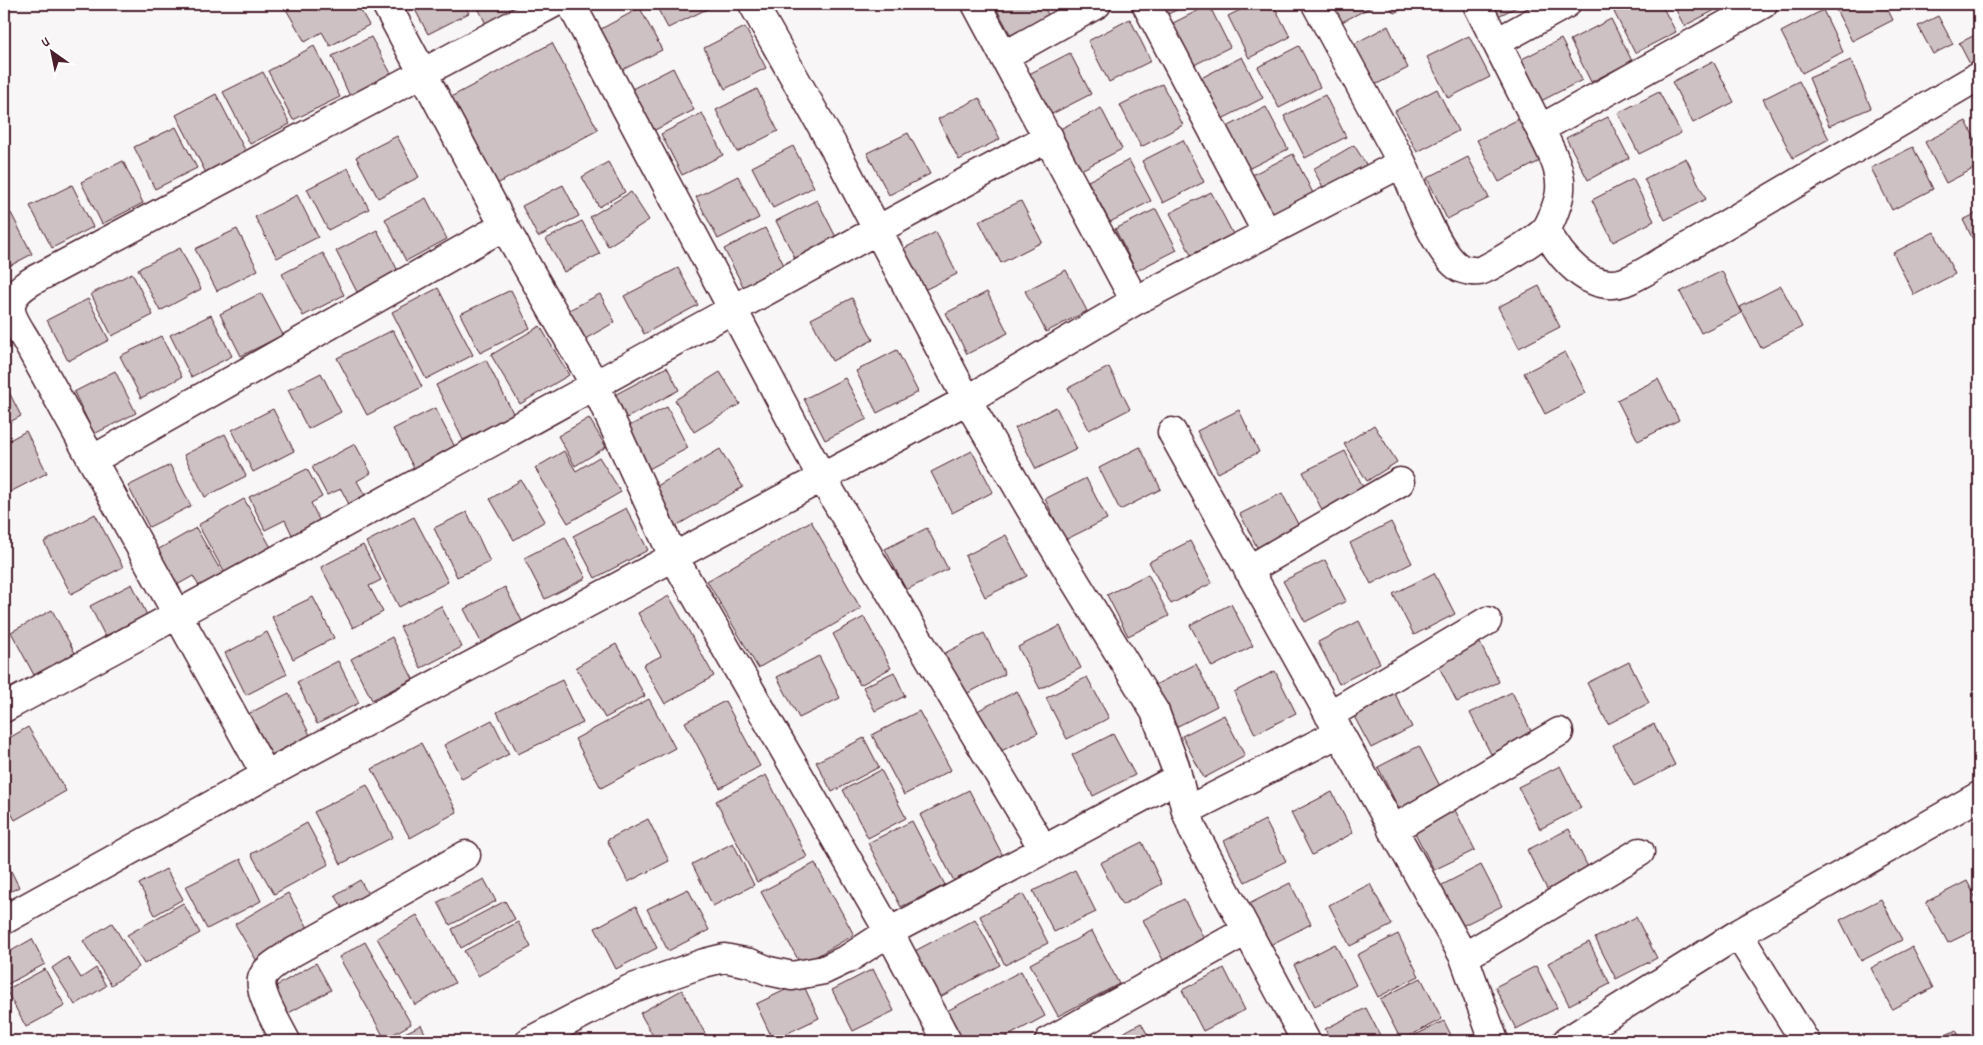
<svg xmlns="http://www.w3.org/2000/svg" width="1983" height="1045" font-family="Dekko,sans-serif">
<rect width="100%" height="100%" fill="#f8f6f7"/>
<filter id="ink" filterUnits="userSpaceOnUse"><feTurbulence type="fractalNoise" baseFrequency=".02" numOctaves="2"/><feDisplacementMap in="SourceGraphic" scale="10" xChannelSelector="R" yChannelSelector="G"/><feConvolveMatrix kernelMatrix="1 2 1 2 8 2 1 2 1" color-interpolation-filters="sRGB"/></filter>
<g filter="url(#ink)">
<path fill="#cdc1c4" stroke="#4a1f2b" d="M 283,4 L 357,4 L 369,25 L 330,46 L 322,32 L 305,42 Z
M 412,4 L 464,4 L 469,13 L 428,34 Z
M 476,4 L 528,4 L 489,30 Z
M 655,4 L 707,4 L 709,8 L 668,28 Z
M 1004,4 L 1042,4 L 1052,21 L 1014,41 L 996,8 Z
M 1163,4 L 1189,4 L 1168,14 Z
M 1252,4 L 1273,4 L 1290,37 L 1249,58 L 1228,16 Z
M 1325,4 L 1377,4 L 1336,25 Z
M 1389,4 L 1412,4 L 1394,13 Z
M 1489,4 L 1523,4 L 1496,17 Z
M 1630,4 L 1661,4 L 1676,32 L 1635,53 L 1614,12 Z
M 1673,4 L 1724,4 L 1725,5 L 1684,26 Z
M 1833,4 L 1885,4 L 1893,20 L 1852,41 Z
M 1908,4 L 1924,4 L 1911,10 Z
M 1209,5 L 1230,47 L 1188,68 L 1167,26 Z
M 640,8 L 662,50 L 620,71 L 599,30 Z
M 1823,10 L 1843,52 L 1802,73 L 1781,32 Z
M 1938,16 L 1953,44 L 1933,54 L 1918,26 Z
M 1130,19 L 1151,61 L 1109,82 L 1088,41 Z
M 1611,19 L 1632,61 L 1591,82 L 1570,40 Z
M 1388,26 L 1408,68 L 1367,89 L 1346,48 Z
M 745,27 L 766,68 L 725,89 L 704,48 Z
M 1979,33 L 1979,62 L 1971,66 L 1959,43 Z
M 1469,36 L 1490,77 L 1448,98 L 1427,57 Z
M 371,37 L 393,77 L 351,99 L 332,56 Z
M 1561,39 L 1582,80 L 1541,101 L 1520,60 Z
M 552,43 L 598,130 L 495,185 L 449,98 Z
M 314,46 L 340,97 L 293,120 L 268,71 Z
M 1299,46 L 1320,87 L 1279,108 L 1258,67 Z
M 1070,53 L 1091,94 L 1050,115 L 1029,74 Z
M 1242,57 L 1263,98 L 1222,119 L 1201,78 Z
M 1851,60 L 1871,108 L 1829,126 L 1809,78 Z
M 1713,61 L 1734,102 L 1693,123 L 1672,82 Z
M 673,68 L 694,110 L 653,131 L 632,89 Z
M 263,72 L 290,124 L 250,144 L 223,92 Z
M 1799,81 L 1829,139 L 1793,158 L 1763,99 Z
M 1162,84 L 1183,125 L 1141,147 L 1120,105 Z
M 757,89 L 778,131 L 737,152 L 716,110 Z
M 1437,89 L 1458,131 L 1417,152 L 1395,111 Z
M 1659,92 L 1681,133 L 1639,154 L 1618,113 Z
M 216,94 L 246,152 L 206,173 L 176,115 Z
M 1325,95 L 1346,137 L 1305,158 L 1284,116 Z
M 979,98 L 1000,139 L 959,160 L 938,119 Z
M 1266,107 L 1288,149 L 1246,170 L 1225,128 Z
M 1101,108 L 1122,149 L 1081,170 L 1060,129 Z
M 702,113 L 723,155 L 682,175 L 661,134 Z
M 1608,117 L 1629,158 L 1588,180 L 1566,138 Z
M 1519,119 L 1540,161 L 1499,182 L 1477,140 Z
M 1966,121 L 1979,147 L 1979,166 L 1946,183 L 1925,142 Z
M 176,127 L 197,168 L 155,189 L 134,147 Z
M 908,133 L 930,174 L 889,195 L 867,153 Z
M 397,136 L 419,177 L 378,198 L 356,157 Z
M 1183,140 L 1204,182 L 1163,203 L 1142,161 Z
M 1354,145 L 1369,169 L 1327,194 L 1313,169 Z
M 793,146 L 814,187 L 773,208 L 752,167 Z
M 1913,147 L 1933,189 L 1892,210 L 1871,168 Z
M 1293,154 L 1314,195 L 1273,216 L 1252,175 Z
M 1468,157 L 1489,198 L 1447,219 L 1427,178 Z
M 1686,158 L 1706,199 L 1665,220 L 1644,179 Z
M 1129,160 L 1151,201 L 1110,222 L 1088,181 Z
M 123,161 L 143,203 L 102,224 L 81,182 Z
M 608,162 L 625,192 L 599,207 L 582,177 Z
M 348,168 L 369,209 L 328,230 L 307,189 Z
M 738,176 L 759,218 L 718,239 L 696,197 Z
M 1633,179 L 1654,221 L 1613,242 L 1592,200 Z
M 72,185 L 93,227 L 52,248 L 30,206 Z
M 563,185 L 579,216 L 538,237 L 522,206 Z
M 631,192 L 649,220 L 608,246 L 590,217 Z
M 1211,192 L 1233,234 L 1191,255 L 1170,213 Z
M 297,195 L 318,237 L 277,258 L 255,217 Z
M 426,198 L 447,239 L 406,261 L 385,219 Z
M 817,200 L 838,241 L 797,262 L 776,221 Z
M 1021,201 L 1042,242 L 1001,263 L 979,221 Z
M 1156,209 L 1177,250 L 1136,271 L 1115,229 Z
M 1979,212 L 1979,251 L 1963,220 Z
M 11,213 L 32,254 L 4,269 L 4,217 Z
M 582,221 L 600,254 L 564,272 L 546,239 Z
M 765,228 L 786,269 L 745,290 L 724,249 Z
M 237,229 L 258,270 L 217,291 L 195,249 Z
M 377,230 L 398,271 L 357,292 L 336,251 Z
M 936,232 L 957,274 L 916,294 L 895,253 Z
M 1934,232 L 1955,274 L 1914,295 L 1893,253 Z
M 180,248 L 201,289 L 160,311 L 138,269 Z
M 323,253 L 344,295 L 303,316 L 282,274 Z
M 678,268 L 698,305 L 644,334 L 624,296 Z
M 1066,270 L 1087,311 L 1046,332 L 1025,291 Z
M 1722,271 L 1742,313 L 1701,333 L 1680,292 Z
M 132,273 L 153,315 L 112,336 L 91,294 Z
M 1539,286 L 1560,327 L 1519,348 L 1498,307 Z
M 1781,286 L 1802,327 L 1761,348 L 1740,307 Z
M 438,288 L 473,355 L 426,379 L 392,312 Z
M 511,290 L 530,328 L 480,353 L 460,314 Z
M 987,292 L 1008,333 L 967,354 L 946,313 Z
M 261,293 L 283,335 L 241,356 L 220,314 Z
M 600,294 L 615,322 L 585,339 L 569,310 Z
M 852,298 L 873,340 L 832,361 L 811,319 Z
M 88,299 L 109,340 L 68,361 L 47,320 Z
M 211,315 L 232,356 L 191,377 L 170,335 Z
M 540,326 L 569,375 L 520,404 L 491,355 Z
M 393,330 L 422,387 L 367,415 L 337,358 Z
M 161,336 L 182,377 L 141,398 L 120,356 Z
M 897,350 L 918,392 L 877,413 L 856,371 Z
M 1565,352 L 1586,393 L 1545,414 L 1524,373 Z
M 486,360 L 514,415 L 463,440 L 436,385 Z
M 667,367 L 679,390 L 619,422 L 607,399 Z
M 1109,367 L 1130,409 L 1089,430 L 1068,388 Z
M 115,371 L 136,413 L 94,434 L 74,392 Z
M 720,372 L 740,404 L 694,432 L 675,400 Z
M 321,373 L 341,412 L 308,429 L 288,390 Z
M 845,378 L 867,419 L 825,440 L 804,399 Z
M 1658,379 L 1679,420 L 1638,441 L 1617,400 Z
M 4,382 L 21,416 L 4,425 Z
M 667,407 L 688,448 L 647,470 L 625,428 Z
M 1056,407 L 1077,449 L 1036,469 L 1015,428 Z
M 435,408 L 456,449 L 415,470 L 393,429 Z
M 273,409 L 294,451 L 253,472 L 232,430 Z
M 1239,410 L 1259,452 L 1218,473 L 1197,431 Z
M 589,418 L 606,447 L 575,466 L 558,436 Z
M 1374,425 L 1397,462 L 1367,481 L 1344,444 Z
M 26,431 L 47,473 L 6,494 L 4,489 L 4,443 Z
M 225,434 L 246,476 L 205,497 L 184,455 Z
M 355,444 L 371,473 L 357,481 L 368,501 L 352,510 L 341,489 L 327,495 L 312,467 Z
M 1140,447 L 1161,489 L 1120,510 L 1099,468 Z
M 720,449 L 743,487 L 674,527 L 652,489 Z
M 564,451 L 576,471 L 599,457 L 621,492 L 568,523 L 535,468 Z
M 972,451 L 993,492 L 952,513 L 931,472 Z
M 1345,451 L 1366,493 L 1324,514 L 1303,472 Z
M 170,465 L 191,506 L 149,527 L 128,486 Z
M 307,469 L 322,497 L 311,503 L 323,528 L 295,541 L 285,520 L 265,530 L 249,497 Z
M 1086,478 L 1107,519 L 1065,540 L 1045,499 Z
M 521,480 L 545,521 L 514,540 L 490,499 Z
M 1282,493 L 1303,534 L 1261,555 L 1240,514 Z
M 244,499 L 273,551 L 227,577 L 198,525 Z
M 626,508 L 648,550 L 595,578 L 573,536 Z
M 467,512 L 490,562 L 457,577 L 434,528 Z
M 95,514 L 123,567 L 71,594 L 44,542 Z
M 414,517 L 448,582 L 399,607 L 366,542 Z
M 811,521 L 861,609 L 758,668 L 707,581 Z
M 1391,522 L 1412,563 L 1371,584 L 1350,543 Z
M 196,528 L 225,578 L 202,591 L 193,576 L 170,589 L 150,554 Z
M 927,528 L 948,569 L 906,590 L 885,549 Z
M 1006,535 L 1027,576 L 985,597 L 965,556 Z
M 565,537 L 586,578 L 545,599 L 524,558 Z
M 1190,541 L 1212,583 L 1171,604 L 1149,562 Z
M 363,545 L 381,580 L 369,586 L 383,612 L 353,628 L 321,567 Z
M 1325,560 L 1346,601 L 1305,622 L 1283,581 Z
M 1434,573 L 1455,614 L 1414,635 L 1393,594 Z
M 1148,574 L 1169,616 L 1128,636 L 1107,595 Z
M 132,584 L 147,615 L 105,636 L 90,606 Z
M 505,587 L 526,629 L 485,650 L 464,609 Z
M 669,596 L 714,676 L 665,704 L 643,665 L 661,656 L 638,613 Z
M 313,597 L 334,638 L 293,659 L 272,617 Z
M 1231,604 L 1253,646 L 1212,667 L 1190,625 Z
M 441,606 L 462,647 L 421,668 L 400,627 Z
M 52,610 L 76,655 L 35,677 L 11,632 Z
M 864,617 L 891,668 L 860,685 L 833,634 Z
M 1359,621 L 1380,663 L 1339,684 L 1318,642 Z
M 1060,626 L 1081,668 L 1040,689 L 1018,647 Z
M 267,632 L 287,674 L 246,695 L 225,653 Z
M 984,633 L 1005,674 L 964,695 L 943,654 Z
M 392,637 L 413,679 L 372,700 L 351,659 Z
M 1478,639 L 1499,682 L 1457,702 L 1436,661 Z
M 616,644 L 645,696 L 605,718 L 576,667 Z
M 819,656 L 840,698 L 799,718 L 777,677 Z
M 338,661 L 359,703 L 317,724 L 297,682 Z
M 1629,662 L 1649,703 L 1608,724 L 1587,683 Z
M 1196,664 L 1217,706 L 1176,727 L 1155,685 Z
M 1275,671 L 1296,713 L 1255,734 L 1234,692 Z
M 894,672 L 905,696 L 875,711 L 863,687 Z
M 1087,677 L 1109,718 L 1067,739 L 1046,698 Z
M 562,680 L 583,723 L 518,754 L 497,712 Z
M 1391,686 L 1412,727 L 1371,748 L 1349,707 Z
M 1017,691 L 1038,733 L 997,753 L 975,712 Z
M 1512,692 L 1532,733 L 1491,754 L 1470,713 Z
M 289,693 L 310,735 L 269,756 L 248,714 Z
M 649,699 L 675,748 L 601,788 L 575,739 Z
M 725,701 L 760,766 L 720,788 L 685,722 Z
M 919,711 L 951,770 L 904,795 L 872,735 Z
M 1224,715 L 1245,756 L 1204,778 L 1182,736 Z
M 492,720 L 509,754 L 462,779 L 444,745 Z
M 1654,724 L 1675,765 L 1634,786 L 1613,745 Z
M 28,727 L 66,791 L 15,820 L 4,801 L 4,741 Z
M 1113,734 L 1135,775 L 1093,796 L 1072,755 Z
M 864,738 L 879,767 L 832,792 L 816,762 Z
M 421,743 L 457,812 L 410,838 L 372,769 Z
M 1419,746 L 1441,788 L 1399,809 L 1378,767 Z
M 1560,766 L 1581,808 L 1540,829 L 1518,787 Z
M 881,770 L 906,818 L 868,838 L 843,790 Z
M 766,775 L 807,857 L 757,882 L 716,801 Z
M 367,785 L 393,837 L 341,864 L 314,812 Z
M 969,790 L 1003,856 L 954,881 L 920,815 Z
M 1332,792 L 1353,833 L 1312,855 L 1291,813 Z
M 1454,808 L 1475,850 L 1434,870 L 1413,829 Z
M 648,819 L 669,861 L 628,882 L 607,840 Z
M 1265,820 L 1286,861 L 1245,882 L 1224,841 Z
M 912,821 L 945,885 L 901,907 L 868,843 Z
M 307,823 L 329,864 L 274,894 L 251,854 Z
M 1569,829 L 1590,871 L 1548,891 L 1527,850 Z
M 1142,842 L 1162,884 L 1122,905 L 1100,863 Z
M 733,843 L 754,885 L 713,906 L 692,864 Z
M 4,857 L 19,887 L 4,895 Z
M 241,859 L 261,901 L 207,929 L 185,887 Z
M 815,863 L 854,935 L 801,965 L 761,892 Z
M 1481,865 L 1502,906 L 1460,927 L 1440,886 Z
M 166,869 L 183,899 L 155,915 L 139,884 Z
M 1075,870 L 1096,912 L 1054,932 L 1033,891 Z
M 484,879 L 496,901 L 450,925 L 438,902 Z
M 360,880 L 372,901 L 347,915 L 335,895 Z
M 1967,881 L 1979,904 L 1979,928 L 1948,943 L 1926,902 Z
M 1290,883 L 1311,924 L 1270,945 L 1249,904 Z
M 1370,884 L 1392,925 L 1350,946 L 1329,905 Z
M 688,889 L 709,930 L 668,951 L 647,909 Z
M 288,893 L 311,933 L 258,963 L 235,924 Z
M 1023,894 L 1048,943 L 1005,965 L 980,916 Z
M 1184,899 L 1205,941 L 1164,962 L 1143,920 Z
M 1881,899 L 1902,940 L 1861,961 L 1840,920 Z
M 505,901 L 515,919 L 461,948 L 452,929 Z
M 183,903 L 200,933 L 144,964 L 127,935 Z
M 636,906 L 657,948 L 616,969 L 595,928 Z
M 417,915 L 455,983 L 415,1005 L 377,938 Z
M 1636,917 L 1657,958 L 1616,979 L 1595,938 Z
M 975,919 L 1000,965 L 938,998 L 913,952 Z
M 518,922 L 531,947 L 478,976 L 464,951 Z
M 112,923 L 139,967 L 111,985 L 83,941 Z
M 1092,931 L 1119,984 L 1058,1016 L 1030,964 Z
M 1398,934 L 1419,976 L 1378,997 L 1357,955 Z
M 32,939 L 45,964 L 4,986 L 4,955 Z
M 365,942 L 411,1024 L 385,1039 L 339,957 Z
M 1589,942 L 1610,984 L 1569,1005 L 1548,963 Z
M 1335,944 L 1356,985 L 1315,1006 L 1294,965 Z
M 1912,947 L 1933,988 L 1892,1009 L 1871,968 Z
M 68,957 L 81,978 L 96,968 L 106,986 L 75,1005 L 52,968 Z
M 316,963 L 331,990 L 285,1015 L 271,989 Z
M 1536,966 L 1557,1008 L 1516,1029 L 1495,987 Z
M 1224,968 L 1245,1010 L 1203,1031 L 1182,990 Z
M 45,969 L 65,1006 L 26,1027 L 6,990 Z
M 873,969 L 894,1011 L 853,1031 L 832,990 Z
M 1021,971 L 1045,1016 L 999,1041 L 963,1041 L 947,1011 Z
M 1421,978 L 1442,1019 L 1401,1040 L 1380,999 Z
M 802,982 L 819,1018 L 773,1040 L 756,1004 Z
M 682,990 L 709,1041 L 656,1041 L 640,1013 Z
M 1366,1008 L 1383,1041 L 1331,1041 L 1325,1029 Z
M 1444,1021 L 1454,1041 L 1403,1041 Z
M 1141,1023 L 1151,1041 L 1108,1041 Z
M 421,1025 L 429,1041 L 389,1041 Z
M 1956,1030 L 1962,1041 L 1934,1041 Z
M 1257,1036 L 1260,1041 L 1248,1041 Z"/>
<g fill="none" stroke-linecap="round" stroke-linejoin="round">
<g stroke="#4a1f2b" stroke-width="31">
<path id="minor" d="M 386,4 L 504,226 L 595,385 L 673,556 L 889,932 L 947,1041
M 571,4 L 821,476 L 1044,850
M 753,4 L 837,153 L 967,400 L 1030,508 L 1155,712 L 1175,766 L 1186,811 L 1194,832 L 1306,1041
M 976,4 L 1135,301 L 1402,163 L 1316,4
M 1146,4 L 1267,233
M 1477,4 L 1540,129
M 1497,42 L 1566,4
M 1004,56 L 1097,4
M 1402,163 C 1413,188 1437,255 1460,268 C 1464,270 1475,272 1479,271 C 1488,269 1542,237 1546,229 C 1551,223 1560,198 1560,190 C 1562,169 1549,147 1540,129 L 1763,4
M 1546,230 C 1560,257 1589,293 1624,282 C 1640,276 1657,264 1672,256 L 1979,76
M 1172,432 L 1464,957 L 1494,1041
M 92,460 L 504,226
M 1248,570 L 1400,482
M 4,708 C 354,521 699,325 1049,137
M 1329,715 L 1487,621
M 266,775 L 27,342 C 22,333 12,320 11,310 C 9,289 38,278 53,270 L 552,4
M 1186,811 L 1339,733
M 1392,830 L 1559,732
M 4,920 L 266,775 L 967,400 L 1135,301
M 1738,934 L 1805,1041
M 1464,957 L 1640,852
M 286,1041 C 279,1027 258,993 262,979 C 265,968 280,961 288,955 L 466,855
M 530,1041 L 630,989 L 704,963 L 724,958 L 750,963 L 769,971 L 792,976 L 824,970 L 849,958 L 889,932 L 1178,778
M 1049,1041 L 1246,931
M 1567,1041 L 1738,934 L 1979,796"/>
</g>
<use href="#minor" stroke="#fff" stroke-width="28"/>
</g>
</g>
<rect width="1983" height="1045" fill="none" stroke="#fff" stroke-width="20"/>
<rect x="10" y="10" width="1963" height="1025" fill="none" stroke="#4a1f2b" stroke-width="2" filter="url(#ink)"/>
<g transform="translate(52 52) rotate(327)" stroke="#ffffff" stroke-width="4" paint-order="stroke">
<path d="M0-4L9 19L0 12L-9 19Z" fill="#4a1f2b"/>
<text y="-8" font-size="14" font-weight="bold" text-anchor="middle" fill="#4a1f2b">U</text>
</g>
</svg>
